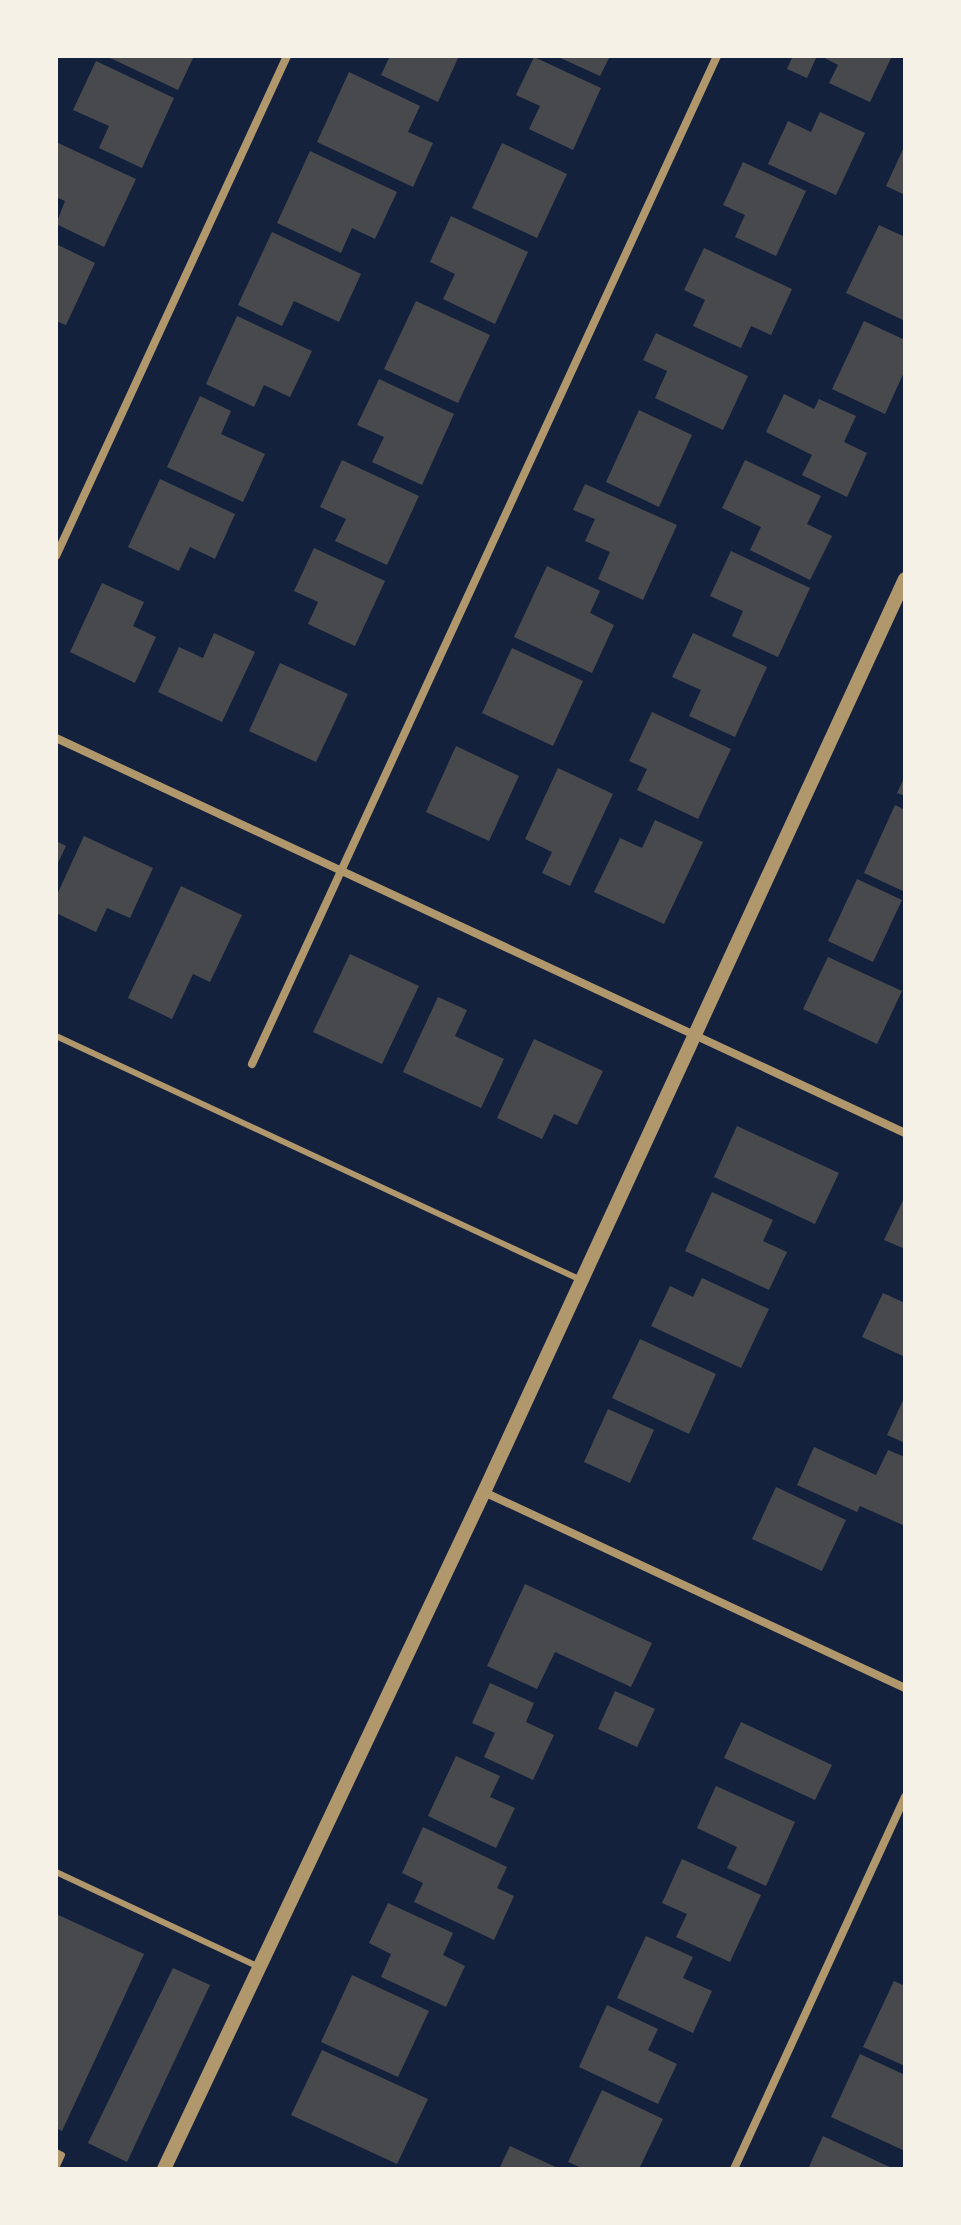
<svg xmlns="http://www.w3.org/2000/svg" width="961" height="2225" font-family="'Exo 2',sans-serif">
<rect width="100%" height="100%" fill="#14213d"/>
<path fill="#48494c" d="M 106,56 L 194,56 L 178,90 Z
M 390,56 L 459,56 L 438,102 L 381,75 Z
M 556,56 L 610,56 L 600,76 Z
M 793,56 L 817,56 L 807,78 L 787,69 Z
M 821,56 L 892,56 L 870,102 L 829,83 L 838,65 Z
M 534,57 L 601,88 L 573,150 L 529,129 L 540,106 L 516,95 Z
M 96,61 L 174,98 L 142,168 L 99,148 L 109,126 L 73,110 Z
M 349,72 L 420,106 L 408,132 L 433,143 L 413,187 L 317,142 Z
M 820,112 L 865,133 L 836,195 L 768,164 L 788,121 L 811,132 Z
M 58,143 L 136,179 L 104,247 L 56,224 L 65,201 L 56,197 L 56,147 Z
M 502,143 L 567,174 L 537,238 L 472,208 Z
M 905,145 L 905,195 L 886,186 Z
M 310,151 L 397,192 L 375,239 L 352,228 L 341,253 L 277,223 Z
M 743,162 L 806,191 L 776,256 L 735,237 L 745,215 L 723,205 Z
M 451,216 L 528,252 L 495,324 L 443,299 L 455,274 L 430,262 Z
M 879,225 L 905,237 L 905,321 L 846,293 Z
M 272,232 L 361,274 L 339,322 L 294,301 L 282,326 L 238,305 Z
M 56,244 L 95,263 L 66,325 L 56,321 Z
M 704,248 L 792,289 L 771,335 L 751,326 L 741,348 L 693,326 L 705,300 L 684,290 Z
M 416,301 L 490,335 L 458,403 L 384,369 Z
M 237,316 L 312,351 L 290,397 L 264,385 L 254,407 L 206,384 Z
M 864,321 L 905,340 L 905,370 L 885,414 L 832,389 Z
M 656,333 L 748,376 L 723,430 L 655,398 L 667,371 L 643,360 Z
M 379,379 L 454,414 L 422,485 L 372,462 L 384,437 L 357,425 Z
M 784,394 L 814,409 L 819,399 L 856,416 L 844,442 L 867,453 L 847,497 L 802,475 L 812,455 L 766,432 Z
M 200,396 L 231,411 L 221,434 L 265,454 L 243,502 L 167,467 Z
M 639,410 L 692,435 L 659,507 L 606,482 Z
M 342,460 L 419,496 L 387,565 L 335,541 L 346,519 L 320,507 Z
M 745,460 L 821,496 L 807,524 L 832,536 L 810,580 L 750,550 L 761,527 L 722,508 Z
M 160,479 L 235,514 L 215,559 L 190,547 L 179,571 L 128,547 Z
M 585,484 L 677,525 L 643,600 L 598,579 L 610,552 L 585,541 L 595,519 L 573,510 Z
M 314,548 L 385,581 L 355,646 L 308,624 L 318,602 L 294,591 Z
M 731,551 L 810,588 L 778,657 L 732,636 L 743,611 L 710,596 Z
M 547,566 L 600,591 L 590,613 L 614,625 L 592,673 L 514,637 Z
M 102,583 L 144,602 L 133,626 L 156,637 L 135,683 L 70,652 Z
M 214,633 L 255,652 L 222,722 L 158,692 L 179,647 L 203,658 Z
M 693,633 L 767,667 L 735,737 L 689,716 L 701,690 L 672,677 Z
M 512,648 L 583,681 L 553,746 L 482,713 Z
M 280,663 L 348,694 L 316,762 L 249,731 Z
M 652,712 L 731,749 L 698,819 L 637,790 L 647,769 L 629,761 Z
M 456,746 L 519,776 L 489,841 L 426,812 Z
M 558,768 L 613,794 L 570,886 L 542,873 L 552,852 L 525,839 Z
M 905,776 L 905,796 L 897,793 Z
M 895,805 L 905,810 L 905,892 L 864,873 Z
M 655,820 L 703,842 L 664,924 L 594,892 L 620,838 L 642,848 Z
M 84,836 L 153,868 L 130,918 L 107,908 L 96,932 L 56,913 L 56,897 Z
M 56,841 L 66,846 L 56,867 Z
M 857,879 L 902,900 L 873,962 L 828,941 Z
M 181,886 L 242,915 L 210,982 L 193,974 L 172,1019 L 128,998 Z
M 350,954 L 419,986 L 382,1064 L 313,1032 Z
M 828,957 L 902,991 L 877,1044 L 803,1009 Z
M 438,997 L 467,1010 L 455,1036 L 504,1059 L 481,1108 L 403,1072 Z
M 534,1039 L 603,1071 L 577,1125 L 554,1114 L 542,1139 L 497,1118 Z
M 737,1126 L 839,1173 L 815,1224 L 714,1177 Z
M 712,1192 L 773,1220 L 763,1241 L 787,1252 L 769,1290 L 685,1251 Z
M 905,1196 L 905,1249 L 884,1240 Z
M 702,1278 L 769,1309 L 741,1368 L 651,1326 L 670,1286 L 693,1297 Z
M 883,1293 L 905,1303 L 905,1357 L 862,1337 Z
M 640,1339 L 716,1374 L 689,1434 L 612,1398 Z
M 905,1396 L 905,1443 L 887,1435 Z
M 608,1409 L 654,1430 L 630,1483 L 584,1462 Z
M 814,1447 L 876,1475 L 888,1450 L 905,1457 L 905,1526 L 860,1506 L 857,1512 L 797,1485 Z
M 776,1487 L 846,1520 L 822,1571 L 752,1539 Z
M 525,1584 L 652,1643 L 631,1687 L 555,1652 L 537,1689 L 487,1666 Z
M 490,1683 L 534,1703 L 526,1722 L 554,1735 L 533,1780 L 484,1757 L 495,1733 L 472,1723 Z
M 615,1691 L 655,1709 L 637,1747 L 598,1729 Z
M 741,1722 L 832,1765 L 815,1800 L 724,1758 Z
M 456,1756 L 500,1776 L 490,1797 L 515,1808 L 496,1848 L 428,1816 Z
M 716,1786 L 795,1822 L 766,1886 L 727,1868 L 737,1847 L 697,1828 Z
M 423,1827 L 507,1867 L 497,1888 L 514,1896 L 494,1940 L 414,1902 L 423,1883 L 402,1873 Z
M 682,1859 L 761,1895 L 730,1962 L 676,1937 L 687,1914 L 662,1903 Z
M 388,1903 L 453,1933 L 443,1955 L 465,1966 L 446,2007 L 381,1977 L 391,1954 L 369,1943 Z
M 56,1914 L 144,1954 L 62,2131 L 56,2128 Z
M 646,1936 L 693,1957 L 683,1978 L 712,1991 L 693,2033 L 617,1998 Z
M 173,1968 L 210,1985 L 127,2162 L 88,2143 Z
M 352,1975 L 429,2011 L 398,2077 L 321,2042 Z
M 894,1981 L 905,1986 L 905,2066 L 863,2047 Z
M 607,2005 L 658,2029 L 648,2050 L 677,2064 L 658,2104 L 579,2067 Z
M 322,2050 L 428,2099 L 397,2164 L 291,2115 Z
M 860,2054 L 905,2075 L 905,2151 L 831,2117 Z
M 602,2090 L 663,2119 L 639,2169 L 584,2169 L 568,2162 Z
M 823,2136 L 894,2169 L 808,2169 Z
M 510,2146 L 560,2169 L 499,2169 Z"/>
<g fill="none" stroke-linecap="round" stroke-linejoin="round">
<path stroke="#b1986c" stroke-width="6" d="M 56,1036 L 581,1280
M 56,1872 L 259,1967
M 56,2152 L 62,2155 L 56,2168"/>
<path stroke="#b1986c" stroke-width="8" d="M 56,556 L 287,56
M 56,738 L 905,1133
M 252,1064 L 717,56
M 484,1492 L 905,1688
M 734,2169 L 905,1797"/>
<path stroke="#b1986c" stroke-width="14" d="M 164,2169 L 484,1492 L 905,579"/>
</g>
<rect width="961" height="2225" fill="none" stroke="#f6f1e7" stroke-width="116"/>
</svg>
